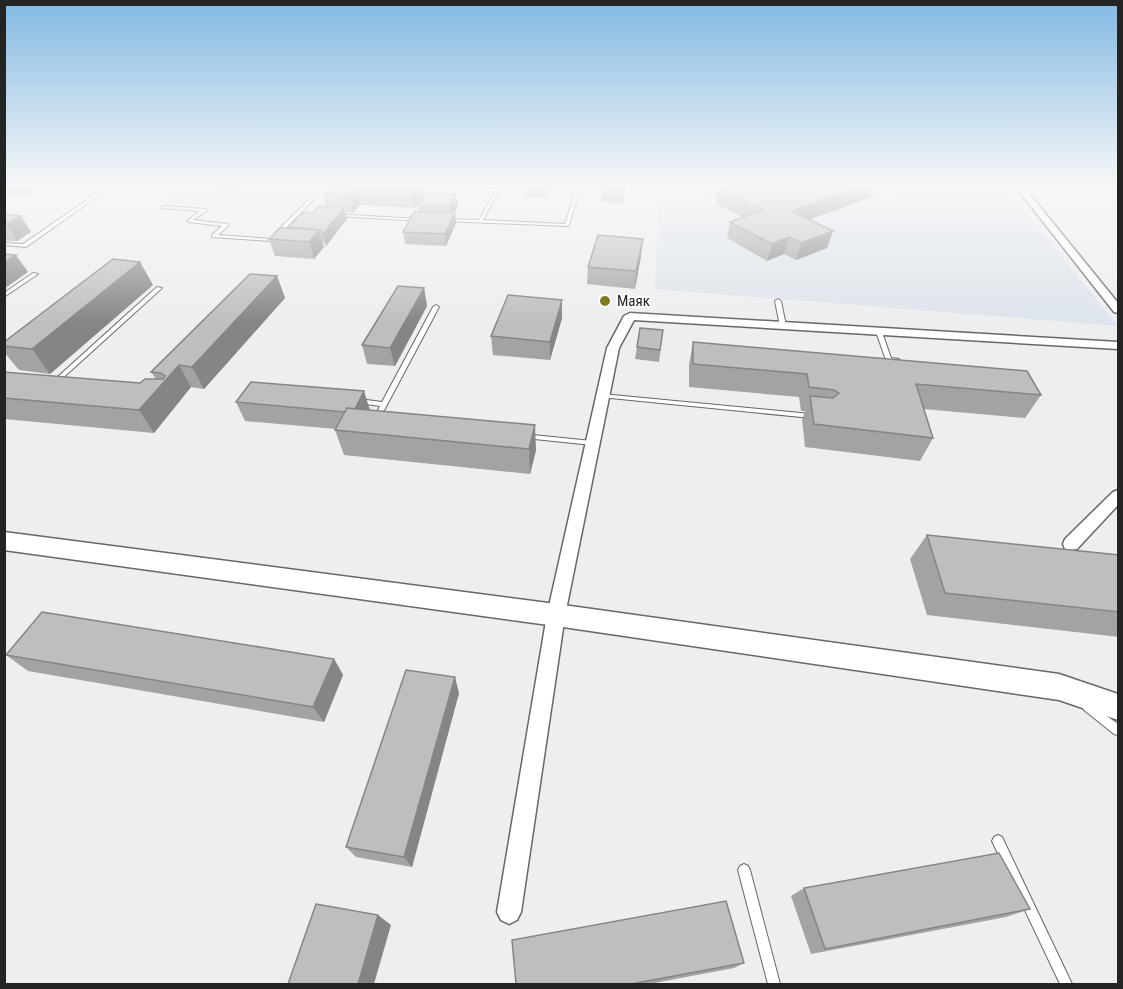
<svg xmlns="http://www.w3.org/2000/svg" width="1123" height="989" font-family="'Roboto Condensed',sans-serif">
<rect width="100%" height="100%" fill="#edeef0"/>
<path fill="#dde4eb" d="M 177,186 L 319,186 L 294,210 L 157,201 Z
M 726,186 L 859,186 L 930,215 L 865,186 L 1004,186 L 1118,326 L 655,289 L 659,206 Z"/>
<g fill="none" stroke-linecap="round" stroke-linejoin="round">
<g stroke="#666768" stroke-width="2">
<path id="lane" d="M 24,186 L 29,186 L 17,193 L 14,192 Z
M 107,186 L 112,186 L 26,247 L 4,245 L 4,243 L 23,244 Z
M 323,186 L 327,186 L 279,235 L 275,235 L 275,233 Z
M 439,186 L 497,189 L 498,187 L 500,187 L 500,190 L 483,220 L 565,224 L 577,186 L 581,186 L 569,225 L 567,226 L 445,221 L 445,220 L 447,219 L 479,220 L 495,191 L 441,187 Z
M 164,206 L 206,209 L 206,211 L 193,220 L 228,224 L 228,226 L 218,235 L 271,239 L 273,240 L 271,241 L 212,237 L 212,235 L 222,226 L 189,222 L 187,221 L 200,211 L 162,208 L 162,207 Z
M 334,214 L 420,219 L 422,220 L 420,221 L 336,216 L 334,215 Z
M 33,273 L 38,274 L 4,297 L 4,293 Z
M 157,287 L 162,288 L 55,385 L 51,385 L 51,383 Z
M 778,299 L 781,301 L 786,326 L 783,328 L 780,326 L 775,301 Z
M 436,305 L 439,307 L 380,418 L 379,420 L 375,420 L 374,418 L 380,406 L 359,403 L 356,401 L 359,399 L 382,402 L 433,307 Z
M 879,330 L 882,332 L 891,358 L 899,359 L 899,361 L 889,362 L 886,360 L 876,332 Z
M 602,394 L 811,414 L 814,416 L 811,418 L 600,397 L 599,396 L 600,395 Z
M 523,434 L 592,441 L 595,443 L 592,445 L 525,438 L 523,438 L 522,436 Z
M 1087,702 L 1118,724 L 1118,735 L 1114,734 L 1084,710 L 1082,707 L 1084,704 Z
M 998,835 L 1002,837 L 1072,984 L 1060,984 L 992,841 L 994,837 Z
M 744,864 L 748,866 L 750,870 L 780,984 L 768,984 L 738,870 L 740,866 Z"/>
</g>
<g stroke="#666768" stroke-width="3">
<path id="street" d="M 1015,186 L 1023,186 L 1118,303 L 1118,313 L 1114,312 Z
M 630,313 L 1118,342 L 1118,349 L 634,320 L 619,348 L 565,615 L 521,912 L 517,920 L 509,924 L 501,920 L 497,912 L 547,615 L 607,348 L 624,316 Z
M 1118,490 L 1118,505 L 1077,549 L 1071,550 L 1065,549 L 1063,544 L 1065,539 L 1113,492 Z"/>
</g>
<g stroke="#666768" stroke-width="3">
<path id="secondary" d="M 4,532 L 556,604 L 1059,674 L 1118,694 L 1118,720 L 1059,700 L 556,626 L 4,550 Z"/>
</g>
<use href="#lane" fill="#fff" fill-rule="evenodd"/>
<use href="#street" fill="#fff" fill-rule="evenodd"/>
<use href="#secondary" fill="#fff" fill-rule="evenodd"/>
</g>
<path fill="#a2a3a4" d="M 4,186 L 43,186 L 26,195 L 19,195 L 15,189 L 13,190 L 14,194 L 4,194 Z
M 207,186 L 243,186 L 235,192 L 209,190 Z
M 327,186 L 429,186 L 415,208 L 360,205 L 353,213 L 345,212 L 347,219 L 326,246 L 324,242 L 323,242 L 324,247 L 314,259 L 275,256 L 269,239 L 289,229 L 288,227 L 313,213 L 326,206 L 322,192 Z
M 524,186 L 551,186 L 546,198 L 524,197 Z
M 602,186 L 626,186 L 622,204 L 601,202 Z
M 1110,186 L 1119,186 L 1119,195 Z
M 718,187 L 871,197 L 809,219 L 833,231 L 827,248 L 796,260 L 784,254 L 767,261 L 727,238 L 730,222 L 742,217 L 716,204 Z
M 456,195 L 458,206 L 454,212 L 455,212 L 456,223 L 446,246 L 405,244 L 403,232 L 419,212 L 418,206 Z
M 4,214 L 21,216 L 31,232 L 17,241 L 4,241 Z
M 641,256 L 635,289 L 587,284 L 588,267 Z
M 277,276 L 285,298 L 204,389 L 191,387 L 154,433 L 4,419 L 4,372 L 140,383 L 156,379 L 151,372 Z
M 153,285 L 50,374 L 19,370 L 4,352 L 4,342 Z
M 424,288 L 427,306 L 395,366 L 367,364 L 362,345 Z
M 562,300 L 562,318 L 550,360 L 493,355 L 491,336 Z
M 663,330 L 659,362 L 635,359 L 637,347 Z
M 693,342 L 1041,395 L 1025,418 L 924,409 L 933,438 L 920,461 L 805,447 L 802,419 L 805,411 L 801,411 L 799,397 L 689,387 L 689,365 Z
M 236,402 L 370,410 L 536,450 L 530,474 L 344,455 L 335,430 L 336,429 L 245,421 Z
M 927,535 L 1119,555 L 1119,637 L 927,615 L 910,559 Z
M 6,655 L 334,659 L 343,675 L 324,722 L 28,671 Z
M 459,693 L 412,867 L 356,857 L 346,847 Z
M 804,888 L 1030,909 L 1006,917 L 811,954 L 791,896 Z
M 744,963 L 734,968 L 649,984 L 516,984 Z"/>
<path fill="#848586" d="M 9,186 L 13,186 L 15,189 L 13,190 L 14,194 Z
M 21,186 L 43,186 L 26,195 Z
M 233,186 L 243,186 L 235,192 Z
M 355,186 L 360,205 L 353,213 L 348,194 Z
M 414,186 L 429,186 L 415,208 L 412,189 Z
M 546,186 L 551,186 L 546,198 Z
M 624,186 L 626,186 L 622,204 L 624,187 Z
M 862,186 L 875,186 L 871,197 L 787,228 L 791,211 Z
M 456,195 L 458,206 L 451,217 L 450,206 Z
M 344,208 L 347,219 L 326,246 L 323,234 Z
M 455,212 L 456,223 L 446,246 L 445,234 Z
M 21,216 L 31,232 L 17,241 L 6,225 Z
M 319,230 L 324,247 L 314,259 L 309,242 Z
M 833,231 L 827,248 L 796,260 L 801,243 Z
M 789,237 L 784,254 L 767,261 L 772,244 Z
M 643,239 L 641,256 L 635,289 L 636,271 Z
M 16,255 L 28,272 L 4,289 L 4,262 Z
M 140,262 L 153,285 L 50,374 L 32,349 Z
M 277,276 L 285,298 L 204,389 L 192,367 Z
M 424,288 L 427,306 L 395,366 L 390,348 Z
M 562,300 L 562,318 L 550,360 L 550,342 Z
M 179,365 L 191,387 L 154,433 L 139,410 Z
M 364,391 L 370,410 L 353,412 Z
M 535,425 L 536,450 L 530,474 L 529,449 Z
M 334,659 L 343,675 L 324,722 L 313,707 Z
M 455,677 L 459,693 L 412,867 L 404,857 Z
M 378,915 L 391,925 L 374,984 L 358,984 Z"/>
<path fill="#bcbebf" stroke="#848586" stroke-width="1.5" d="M 327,186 L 414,186 L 412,189 L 355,186 L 348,194 L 322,192 Z
M 602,186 L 624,186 L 624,187 Z
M 723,186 L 862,186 L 791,211 L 833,231 L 801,243 L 789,237 L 772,244 L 730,222 L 764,210 L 718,187 Z
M 426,193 L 456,195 L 450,206 L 418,206 Z
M 319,206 L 344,208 L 323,234 L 321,230 L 288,227 L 304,212 L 313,213 Z
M 414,212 L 455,212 L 445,234 L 403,232 Z
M 4,214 L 21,216 L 4,225 Z
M 280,228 L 319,230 L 309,242 L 269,239 Z
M 598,235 L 643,239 L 636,271 L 588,267 Z
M 4,254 L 16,255 L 4,262 Z
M 113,259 L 140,262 L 32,349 L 4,346 L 4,342 Z
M 250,274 L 277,276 L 192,367 L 179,365 L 139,410 L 4,398 L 4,372 L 140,383 L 145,379 L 163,379 L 165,376 L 161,373 L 151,372 Z
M 398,286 L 424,288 L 390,348 L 362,345 Z
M 508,295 L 562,300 L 550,342 L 491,336 Z
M 640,328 L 663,330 L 660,350 L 637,347 Z
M 693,342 L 1027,371 L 1041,395 L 916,384 L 933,438 L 814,424 L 810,396 L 833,398 L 839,393 L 834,390 L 809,387 L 807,374 L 693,364 Z
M 251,382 L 364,391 L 355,409 L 347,408 L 345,412 L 236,402 Z
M 347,408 L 535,425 L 529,449 L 335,430 Z
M 927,535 L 1119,555 L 1119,612 L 945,593 Z
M 42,612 L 334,659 L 313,707 L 6,655 Z
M 406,670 L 455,677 L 404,857 L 346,847 Z
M 999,853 L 1030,909 L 825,949 L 804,888 Z
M 726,901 L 744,963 L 631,984 L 516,984 L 512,940 Z
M 316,904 L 378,915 L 358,984 L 288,984 Z"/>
<linearGradient id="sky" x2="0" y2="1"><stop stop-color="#81b9e2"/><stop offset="0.57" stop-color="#f7f7f8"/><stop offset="1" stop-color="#f7f7f8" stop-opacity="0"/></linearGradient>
<rect width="1123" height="324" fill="url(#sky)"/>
<circle fill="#807a1f" stroke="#fff" stroke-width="2" cx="605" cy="301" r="6"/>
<g text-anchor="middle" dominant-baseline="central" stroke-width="4.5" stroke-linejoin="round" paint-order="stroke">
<g font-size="15" fill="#232424" stroke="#fff" text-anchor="start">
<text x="617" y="301">Маяк</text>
</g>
</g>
<rect width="1123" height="989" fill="none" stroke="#232424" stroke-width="12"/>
</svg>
